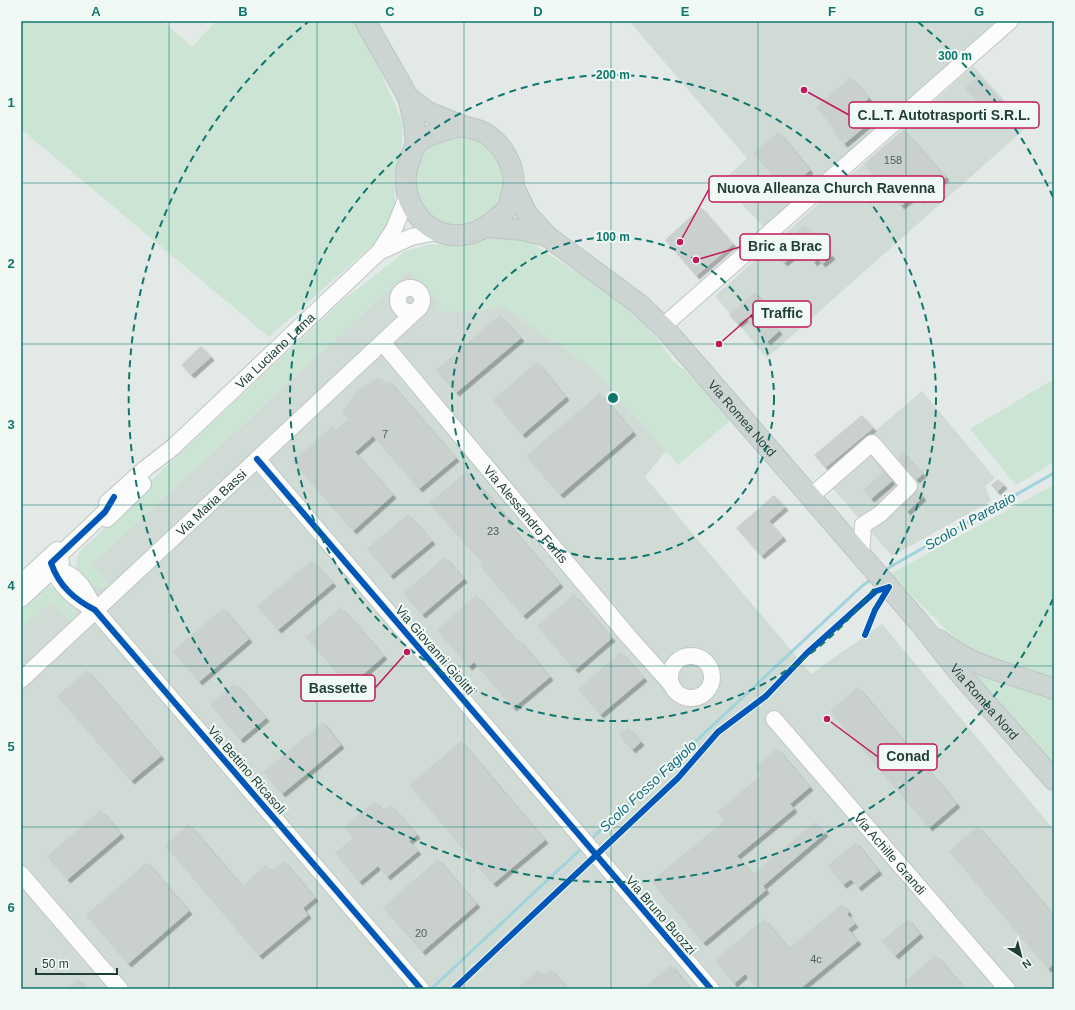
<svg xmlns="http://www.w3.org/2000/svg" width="1075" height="1010" font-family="Arial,sans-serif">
<defs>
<filter id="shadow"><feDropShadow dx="3.5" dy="3.5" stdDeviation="0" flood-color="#0004"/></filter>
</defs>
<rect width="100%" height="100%" fill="#e3e9e6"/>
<path fill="#d0dbd6" d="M 629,21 L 996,21 L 765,229 L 722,182 L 747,158 Z
M 973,66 L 1028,126 L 767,358 L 715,296 Z
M 409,271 L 479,311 L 502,305 L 595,370 L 666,451 L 645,477 L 811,674 L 882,624 L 1054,830 L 1054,989 L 21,989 L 21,629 Z
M 922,391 L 995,478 L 985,486 L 991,501 L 892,556 L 822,476 Z"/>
<path fill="#cbe4d3" d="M 21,21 L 163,21 L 192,47 L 216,21 L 353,21 L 373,56 L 403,123 L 401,155 L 394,176 L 395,202 L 392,221 L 377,241 L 269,337 L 21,129 Z
M414 181a45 45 0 1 1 90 0a45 45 0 1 1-90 0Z
M 497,236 L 520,237 L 536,246 L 608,292 L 638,318 L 659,340 L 672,361 L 683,369 L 704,390 L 730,421 L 678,465 L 595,370 L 502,305 C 479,311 458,314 434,310 L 440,304 L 409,271 L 91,564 L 111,586 C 88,594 67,572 81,550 L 128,507 L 158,474 L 342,301 L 406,251 L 427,245 L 467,244 Z
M 1054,379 L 1054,462 L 1016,485 L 970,429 Z
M 1054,485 L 1054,681 L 1013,667 L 961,644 L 890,574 Z
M 48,586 L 59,589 L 76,608 L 76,615 L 72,623 L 51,602 L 21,629 L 21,606 L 42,588 Z
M 967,671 L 1054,700 L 1054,772 Z"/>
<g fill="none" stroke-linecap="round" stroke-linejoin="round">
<path stroke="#a0d3db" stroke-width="3" d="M 883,571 L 1054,473
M 590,840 L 862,586 L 872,579
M 431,989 L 583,847"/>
</g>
<path fill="#cad0ce" filter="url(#shadow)" d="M 978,76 L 1000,100 L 985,112 L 965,88 Z
M 851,77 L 869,98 L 855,110 L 867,125 L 844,144 L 833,131 L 835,129 L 816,107 Z
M 904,130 L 946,177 L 921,200 L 916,194 L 901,206 L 864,164 Z
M 779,132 L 810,170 L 787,191 L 753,153 Z
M 701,207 L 733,244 L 696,276 L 665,240 Z
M 805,225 L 832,256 L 822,264 L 818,259 L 814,263 L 802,248 L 784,263 L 771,249 L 781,240 L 784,243 Z
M 755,292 L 763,302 L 758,307 L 779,331 L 767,342 L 746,318 L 738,324 L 729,315 Z
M 500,315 L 521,338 L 456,393 L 436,370 Z
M 201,346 L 211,357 L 191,375 L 181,365 Z
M 537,362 L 566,397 L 522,435 L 493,400 Z
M 379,377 L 386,384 L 389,381 L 456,458 L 419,489 L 373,436 L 355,452 L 393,495 L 353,531 L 292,461 L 333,426 L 336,430 L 349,418 L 342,411 L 357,391 Z
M 600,393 L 633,432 L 560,495 L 526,456 Z
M 862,415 L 873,428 L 825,468 L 814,455 Z
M 904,453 L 923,474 L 916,480 L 898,458 Z
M 875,461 L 892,481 L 871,499 L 863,490 L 883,472 Z
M 467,471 L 510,520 L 507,522 L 560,584 L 523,616 L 480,566 L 483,564 L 429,503 Z
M 998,479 L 1004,485 L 997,492 L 991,485 Z
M 917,490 L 923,497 L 907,512 L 902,506 Z
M 774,495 L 785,507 L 769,521 L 783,537 L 761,556 L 736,528 Z
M 408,514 L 432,541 L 390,576 L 367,549 Z
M 445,557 L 464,579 L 422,615 L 403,593 Z
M 312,560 L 333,583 L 278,630 L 257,606 Z
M 574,594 L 612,638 L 575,670 L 537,626 Z
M 476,595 L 517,642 L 519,640 L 550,677 L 513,708 L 474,662 L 469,667 L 437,630 Z
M 341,607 L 384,656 L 349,687 L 306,637 Z
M 223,608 L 249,639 L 199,682 L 173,651 Z
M 621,652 L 644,678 L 600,715 L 578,689 Z
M 87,670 L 161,756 L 131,781 L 57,696 Z
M 235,683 L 266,718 L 240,740 L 210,704 Z
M 858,687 L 957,804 L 929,828 L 830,711 Z
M 323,722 L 341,745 L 282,794 L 263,772 Z
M 628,727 L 641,742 L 632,750 L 619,735 Z
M 461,741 L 545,840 L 493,884 L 409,785 Z
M 777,748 L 810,787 L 790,804 L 794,809 L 737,856 L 753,874 L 815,822 L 825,833 L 763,886 L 766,890 L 703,943 L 651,881 L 724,821 L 717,812 L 761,775 L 755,767 Z
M 375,801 L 383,811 L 390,804 L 417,835 L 409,841 L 418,851 L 387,877 L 378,866 L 359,882 L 335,853 L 353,838 L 344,827 Z
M 101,810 L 121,834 L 67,880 L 47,856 Z
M 189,824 L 242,886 L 266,865 L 271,871 L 284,861 L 315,898 L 303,908 L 308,915 L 259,956 L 165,845 Z
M 978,826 L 1054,916 L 1054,964 L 1048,969 L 949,851 Z
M 856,842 L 879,871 L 858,888 L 851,879 L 843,885 L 827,866 Z
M 438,859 L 477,904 L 422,952 L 383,907 Z
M 147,862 L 189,911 L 128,964 L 86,915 Z
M 842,904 L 849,912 L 847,914 L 855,924 L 848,929 L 858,941 L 800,989 L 758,989 L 745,974 L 734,984 L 715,960 L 764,919 L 789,948 Z
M 908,919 L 920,934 L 895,956 L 882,941 Z
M 936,955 L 965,989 L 912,989 L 905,981 Z
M 671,965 L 691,989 L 643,989 Z
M 551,969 L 568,989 L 516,989 L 539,970 L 543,975 Z
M 78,979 L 87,989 L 67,989 Z"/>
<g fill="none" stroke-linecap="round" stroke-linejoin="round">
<g stroke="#c0c6c3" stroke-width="18">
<g id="minor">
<path d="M 379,252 L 411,237 L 436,232"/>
<circle cx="410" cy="300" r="12"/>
<path d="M 662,327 L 1010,21"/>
<path id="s1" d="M 383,343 L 628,636 L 671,684"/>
<path d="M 257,459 L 711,989"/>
<path d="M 114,497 L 105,512 L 51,563 C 59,586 74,599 95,610 L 421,989"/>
<path d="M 810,497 L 872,443 L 909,486 L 880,514 L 863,525 L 861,557"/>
<path id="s2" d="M 107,503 L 146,468 L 172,448 L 379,252 L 394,229 L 407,197"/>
<path d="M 107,519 L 143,484"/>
<path d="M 47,570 C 74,568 85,588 95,610"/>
<path d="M 21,583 L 57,550"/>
<path d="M 21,599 L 61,562"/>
<circle cx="691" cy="677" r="21"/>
<path id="s3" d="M 21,680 L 419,308"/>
<path id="s4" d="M 774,719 L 1007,989"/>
<path d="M 21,874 L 120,989"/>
</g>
</g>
<g stroke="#bbc5c3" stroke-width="22">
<g id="major">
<path d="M 365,21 L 408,97 L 414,122 L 416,145"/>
<path d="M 408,97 L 428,112 L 463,126"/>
<path d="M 463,126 C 469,128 477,129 483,132 C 504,144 518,170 512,193 C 510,199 510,206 506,210 C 494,222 479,234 462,235 C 423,239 396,197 409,162 C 411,157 413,149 416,145 C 424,135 450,128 463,126 Z"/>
<path id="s5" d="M 514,187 L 527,214 L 547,236 L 639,304 L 667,331 L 918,621 L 961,675 L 1054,780"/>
<path d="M 488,227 L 523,230 L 547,236"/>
<path d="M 939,640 C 972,668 1015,674 1054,689"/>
</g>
</g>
<use href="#minor" stroke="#fbfcfb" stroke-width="16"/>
<use href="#major" stroke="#cdd5d3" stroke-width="20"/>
<g stroke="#f1f9f5" stroke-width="8">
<path id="cycleway" d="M 257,459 L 711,989
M 114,497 L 105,512 L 51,563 C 59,586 74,599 95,610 L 421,989
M 865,635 L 875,610 L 889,587
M 454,989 L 678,778 L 718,732 L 766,696 L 807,653 L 876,591 L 889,587"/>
</g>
<use href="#cycleway" stroke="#0057b8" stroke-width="6"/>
</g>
<path fill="none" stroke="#0f766e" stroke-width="1" stroke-opacity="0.55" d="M 169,21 L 169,989M 317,21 L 317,989M 464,21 L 464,989M 611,21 L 611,989M 758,21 L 758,989M 906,21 L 906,989M 21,183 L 1054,183M 21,344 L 1054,344M 21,505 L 1054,505M 21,666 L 1054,666M 21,827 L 1054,827"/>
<g fill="none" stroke="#0f766e" stroke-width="2" stroke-dasharray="7 5">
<circle cx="613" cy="398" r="161"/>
<circle cx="613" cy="398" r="323"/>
<path d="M1053 599A484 484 0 1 1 308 22M918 22A484 484 0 0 1 1053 197"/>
</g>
<g text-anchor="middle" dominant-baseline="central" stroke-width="4" stroke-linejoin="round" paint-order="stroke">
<g font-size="11" fill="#4a635d">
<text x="893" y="160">158</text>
<text x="385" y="434">7</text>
<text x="493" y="531">23</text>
<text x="421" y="933">20</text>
<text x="816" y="959">4c</text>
</g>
<g font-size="13" fill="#1f3e36" stroke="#f1f9f5">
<text stroke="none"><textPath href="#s2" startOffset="227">Via Luciano Lama</textPath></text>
<text stroke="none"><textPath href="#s5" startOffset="328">Via Romea Nord</textPath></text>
<text stroke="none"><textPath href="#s3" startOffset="260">Via Maria Bassi</textPath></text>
<text stroke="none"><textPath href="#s1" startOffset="223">Via Alessandro Fortis</textPath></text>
<text transform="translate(435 650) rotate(49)">Via Giovanni Giolitti</text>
<text stroke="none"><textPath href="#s5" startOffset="701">Via Romea Nord</textPath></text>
<text transform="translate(247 770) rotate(49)">Via Bettino Ricasoli</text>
<text stroke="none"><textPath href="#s4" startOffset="178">Via Achille Grandi</textPath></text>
<text transform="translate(661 915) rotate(49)">Via Bruno Buozzi</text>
</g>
<g font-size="14" font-style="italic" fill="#156c7f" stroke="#f1f9f5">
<text transform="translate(970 521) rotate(-30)">Scolo Il Paretaio</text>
<text transform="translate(648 786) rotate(-43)">Scolo Fosso Fagiolo</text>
</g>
</g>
<circle cx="613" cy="398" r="6" fill="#0f766e" stroke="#f1f9f5" stroke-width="2"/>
<g font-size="12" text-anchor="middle" font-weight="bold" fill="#0f766e" stroke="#f1f9f5" stroke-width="4" stroke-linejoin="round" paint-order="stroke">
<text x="955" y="60">300 m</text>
<text x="613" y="79">200 m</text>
<text x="613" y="241">100 m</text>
</g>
<path fill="none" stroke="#c2185b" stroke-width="1.5" d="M804 90L849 115M680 242L709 189M696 260L740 247M719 344L753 314M407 652L375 688M827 719L878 757"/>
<g fill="#c2185b" stroke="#f1f9f5" stroke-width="1.5">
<circle cx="804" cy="90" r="4"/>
<circle cx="680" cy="242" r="4"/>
<circle cx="696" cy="260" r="4"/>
<circle cx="719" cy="344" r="4"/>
<circle cx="407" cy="652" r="4"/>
<circle cx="827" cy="719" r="4"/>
</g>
<g fill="#f1f9f5" stroke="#c2185b" stroke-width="1.5">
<rect x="849" y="102" width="190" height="26" rx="4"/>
<rect x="709" y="176" width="235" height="26" rx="4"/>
<rect x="740" y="234" width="90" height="26" rx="4"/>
<rect x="753" y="301" width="58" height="26" rx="4"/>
<rect x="301" y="675" width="74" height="26" rx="4"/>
<rect x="878" y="744" width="59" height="26" rx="4"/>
</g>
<g font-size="14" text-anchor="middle" font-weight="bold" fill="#1f3e36">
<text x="944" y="120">C.L.T. Autotrasporti S.R.L.</text>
<text x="826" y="193">Nuova Alleanza Church Ravenna</text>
<text x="785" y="251">Bric a Brac</text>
<text x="782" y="318">Traffic</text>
<text x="338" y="693">Bassette</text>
<text x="908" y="761">Conad</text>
</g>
<rect width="1075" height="1010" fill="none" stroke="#f1f9f5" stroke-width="44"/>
<g transform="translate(1021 956) rotate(144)" stroke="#f1f9f5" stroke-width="3" paint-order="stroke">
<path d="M0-3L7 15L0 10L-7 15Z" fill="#1f3e36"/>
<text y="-6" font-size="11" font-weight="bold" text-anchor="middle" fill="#1f3e36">N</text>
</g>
<path d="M36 968v6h81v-6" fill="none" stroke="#1f3e36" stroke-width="2"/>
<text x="42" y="968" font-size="12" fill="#1f3e36" stroke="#f1f9f5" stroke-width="3" paint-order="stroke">50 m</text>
<rect x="22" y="22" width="1031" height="966" fill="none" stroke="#0f766e" stroke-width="1.5"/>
<g font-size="13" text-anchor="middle" font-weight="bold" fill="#0f766e">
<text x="96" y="16">A</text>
<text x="243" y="16">B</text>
<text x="390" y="16">C</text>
<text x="538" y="16">D</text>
<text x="685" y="16">E</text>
<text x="832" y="16">F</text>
<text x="979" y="16">G</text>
<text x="11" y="107">1</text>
<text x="11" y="268">2</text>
<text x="11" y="429">3</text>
<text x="11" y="590">4</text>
<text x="11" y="751">5</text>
<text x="11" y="912">6</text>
</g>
</svg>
